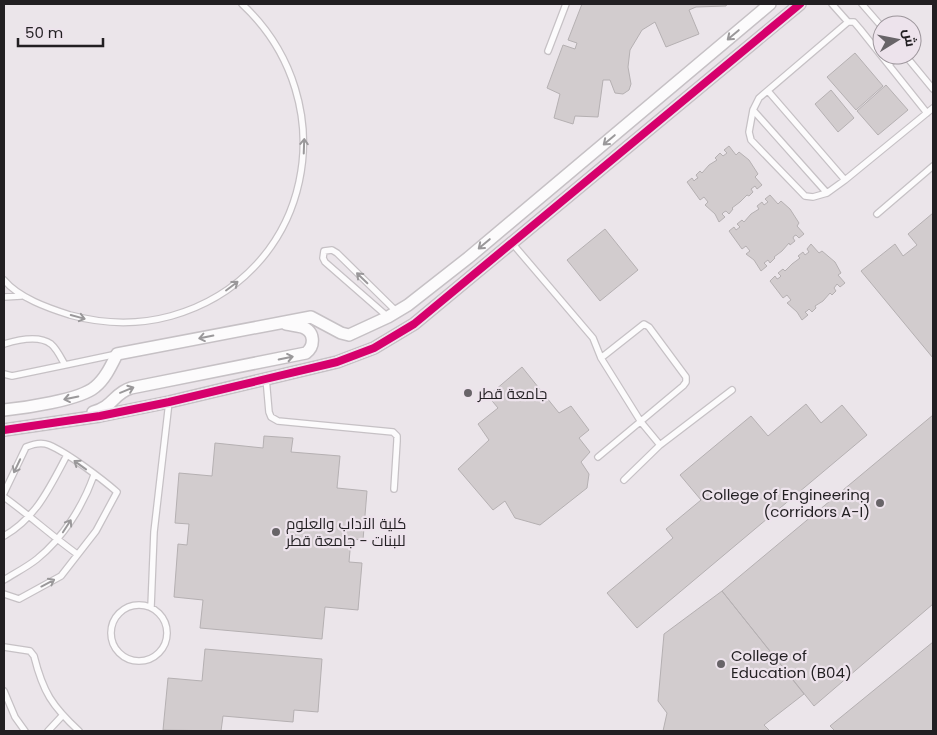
<svg xmlns="http://www.w3.org/2000/svg" width="937" height="735" font-family="Poppins,Cairo,sans-serif">
<rect width="100%" height="100%" fill="#ebe5ea"/>
<path fill="#d2ccce" stroke="#b5b0b2" d="M 582,4 L 727,4 L 726,6 L 696,7 L 689,10 L 699,34 L 666,47 L 655,22 L 642,30 L 630,50 L 628,67 L 631,84 L 629,90 L 623,94 L 615,93 L 610,80 L 603,80 L 598,117 L 575,116 L 573,124 L 554,118 L 560,94 L 547,88 L 563,45 L 575,49 L 577,43 L 568,40 Z
M 855,53 L 883,86 L 856,110 L 827,77 Z
M 886,85 L 908,110 L 878,135 L 857,111 Z
M 831,90 L 854,118 L 838,132 L 815,104 Z
M 729,146 L 736,155 L 739,152 L 749,160 L 758,174 L 755,177 L 762,185 L 757,189 L 755,186 L 751,189 L 753,192 L 749,196 L 747,195 L 740,202 L 732,208 L 733,209 L 729,214 L 726,211 L 724,212 L 722,214 L 725,217 L 719,222 L 715,214 L 705,205 L 708,202 L 704,197 L 700,200 L 687,182 L 692,178 L 694,181 L 696,179 L 698,178 L 696,175 L 700,171 L 702,173 L 709,165 L 717,160 L 715,158 L 720,153 L 723,156 L 727,153 L 724,150 Z
M 770,195 L 778,204 L 781,201 L 790,209 L 799,223 L 797,226 L 804,234 L 799,238 L 796,235 L 794,236 L 793,238 L 795,241 L 790,245 L 789,243 L 782,251 L 774,257 L 775,258 L 770,263 L 768,260 L 764,263 L 767,266 L 761,271 L 754,260 L 746,254 L 750,251 L 746,246 L 742,249 L 729,231 L 734,227 L 736,230 L 740,227 L 737,224 L 742,220 L 744,222 L 751,214 L 759,209 L 757,206 L 762,202 L 764,205 L 768,202 L 765,199 Z
M 933,213 L 933,358 L 861,271 L 895,244 L 903,256 L 917,245 L 908,234 Z
M 605,229 L 638,270 L 600,301 L 567,260 Z
M 811,244 L 819,253 L 822,251 L 835,262 L 841,273 L 838,275 L 845,283 L 840,287 L 837,284 L 834,288 L 836,291 L 832,295 L 830,293 L 823,301 L 815,306 L 816,308 L 812,312 L 809,309 L 807,311 L 805,312 L 808,315 L 802,320 L 797,312 L 787,303 L 791,300 L 787,295 L 783,298 L 770,281 L 775,276 L 777,279 L 779,278 L 781,276 L 778,273 L 783,269 L 785,271 L 792,264 L 800,258 L 798,256 L 803,252 L 805,255 L 809,252 L 807,249 Z
M 522,367 L 559,413 L 571,406 L 589,430 L 579,438 L 590,452 L 581,462 L 589,474 L 587,488 L 540,525 L 515,518 L 505,501 L 493,510 L 458,469 L 489,440 L 478,424 L 498,408 L 488,396 Z
M 806,404 L 821,423 L 842,405 L 867,435 L 637,628 L 607,593 L 673,538 L 666,529 L 701,500 L 680,475 L 751,416 L 768,436 Z
M 933,415 L 933,604 L 814,706 L 722,591 Z
M 264,436 L 293,438 L 291,452 L 340,456 L 337,488 L 367,491 L 363,540 L 351,539 L 349,562 L 362,563 L 358,610 L 325,607 L 322,639 L 200,628 L 203,600 L 174,597 L 178,544 L 187,545 L 189,524 L 175,523 L 179,473 L 212,476 L 215,443 L 263,448 Z
M 722,591 L 804,694 L 764,725 L 770,731 L 663,731 L 667,713 L 658,701 L 664,634 Z
M 933,642 L 933,731 L 835,731 L 830,726 Z
M 205,649 L 322,659 L 318,712 L 294,710 L 293,722 L 223,716 L 221,731 L 163,730 L 168,678 L 202,681 Z"/>
<g fill="none" stroke-linecap="round" stroke-linejoin="round">
<g stroke="#c6c1c5" stroke-width="8">
<path id="lane" d="M 832,4 L 848,22 L 759,98 L 753,110 L 827,193 L 845,180 L 933,108
M 862,4 L 882,27
M 848,22 L 854,22 L 860,29 L 927,113
M 548,51 L 566,4
M 905,55 L 933,89
M 889,64 L 899,55
M 768,91 L 845,180
M 753,110 L 749,132 L 751,140 L 805,196 L 813,197 L 827,193
M 877,214 L 933,166
M 512,243 L 593,338 L 601,358 L 641,422 L 660,445 L 732,390
M 4,280 C 19,298 48,308 70,315 C 103,324 138,325 171,316 C 313,276 347,102 242,4
M 4,297 L 21,296
M 388,317 L 325,262 L 323,258 L 324,251 L 332,250 L 337,253 L 397,312
M 4,344 C 17,340 39,335 51,344 C 57,349 61,358 65,365 L 12,376 L 4,374
M 65,365 L 117,354
M 266,378 L 269,412 L 271,417 L 278,421 L 393,432 L 397,436 L 397,441 L 394,489
M 598,457 L 683,386 L 686,382 L 686,377 L 649,327 L 644,324 L 601,358
M 624,480 L 660,445
M 4,493 L 26,447 C 33,444 42,442 49,445 C 68,453 102,479 117,492 L 96,531 L 61,576 L 19,599 L 4,594
M 4,497 C 29,515 52,536 77,554
M 4,536 C 36,518 50,487 67,455
M 4,580 C 15,573 27,567 37,559 C 63,538 83,506 94,475
M111 633a28 28 0 1 1 56 0a28 28 0 1 1-56 0Z
M 151,607 L 154,532 L 169,402
M 4,647 L 30,651 L 34,656 C 43,692 52,706 79,731
M 4,691 L 15,717 L 25,731
M 48,731 L 62,716"/>
</g>
<g stroke="#c6c1c5" stroke-width="14">
<path id="street" d="M 4,410 C 24,408 80,400 95,387 C 105,379 111,366 117,354 L 311,317 L 341,333 L 349,335 L 388,317 L 408,305 L 468,258 L 770,4
M 93,412 C 113,407 114,393 131,388 L 306,353 C 315,346 315,331 302,327 C 297,326 292,325 286,324
M 4,430 L 100,416 L 169,402 L 337,362 L 374,348 L 414,324 L 800,4"/>
</g>
<use href="#lane" stroke="#fcfbfc" stroke-width="5.5"/>
<use href="#street" stroke="#fcfbfc" stroke-width="11"/>
<g stroke="#ede3ec" stroke-width="11">
<path id="cycleway" d="M 4,430 L 100,416 L 169,402 L 337,362 L 374,348 L 414,324 L 800,4"/>
</g>
<use href="#cycleway" stroke="#d6006c" stroke-width="8"/>
</g>
<defs><path id="oneway-shaft" d="M-6 0H5M1.5-3L5.5 0L1.5 3" fill="none" stroke-width="1.6" stroke-linecap="round" stroke-linejoin="round" transform="scale(1.25)"/></defs>
<g stroke="#9a989a">
<use href="#oneway-shaft" transform="translate(733 35) rotate(140)"/>
<use href="#oneway-shaft" transform="translate(609 140) rotate(140)"/>
<use href="#oneway-shaft" transform="translate(304 146) rotate(-88)"/>
<use href="#oneway-shaft" transform="translate(484 244) rotate(140)"/>
<use href="#oneway-shaft" transform="translate(362 278) rotate(-136)"/>
<use href="#oneway-shaft" transform="translate(232 286) rotate(-37)"/>
<use href="#oneway-shaft" transform="translate(78 317) rotate(15)"/>
<use href="#oneway-shaft" transform="translate(206 337) rotate(169)"/>
<use href="#oneway-shaft" transform="translate(286 358) rotate(-12)"/>
<use href="#oneway-shaft" transform="translate(127 390) rotate(-22)"/>
<use href="#oneway-shaft" transform="translate(71 398) rotate(168)"/>
<use href="#oneway-shaft" transform="translate(80 465) rotate(-144)"/>
<use href="#oneway-shaft" transform="translate(17 466) rotate(115)"/>
<use href="#oneway-shaft" transform="translate(67 526) rotate(-57)"/>
<use href="#oneway-shaft" transform="translate(48 583) rotate(-28)"/>
</g>
<g fill="#686468" stroke="#ede3ec" stroke-width="2">
<circle cx="468" cy="393" r="5"/>
<circle cx="880" cy="503" r="5"/>
<circle cx="276" cy="532" r="5"/>
<circle cx="721" cy="664" r="5"/>
</g>
<g text-anchor="middle" dominant-baseline="central" stroke-width="4.5" stroke-linejoin="round" paint-order="stroke">
<g font-size="15" fill="#221f22" stroke="#ede3ec" text-anchor="start">
<text x="478" y="393">جامعة قطر</text>
<text x="870" y="494" text-anchor="end">College of Engineering<tspan x="870" dy="17">(corridors A-I)</tspan></text>
<text x="286" y="523">كلية الآداب والعلوم<tspan x="286" dy="17">للبنات - جامعة قطر</tspan></text>
<text x="731" y="655">College of<tspan x="731" dy="17">Education (B04)</tspan></text>
</g>
</g>
<rect width="937" height="735" fill="none" stroke="#221f22" stroke-width="10"/>
<g transform="translate(897 40) rotate(80)"><circle r="24" fill="#ede3ec" stroke="#9c959b"/>
<path d="M0-4L9 19L0 12L-9 19Z" fill="#686468"/>
<text y="-8" font-size="14" font-weight="bold" text-anchor="middle" fill="#221f22">ش</text>
</g>
<path d="M18 38v8h85v-8" fill="none" stroke="#221f22" stroke-width="2.5"/>
<text x="25" y="38" font-size="15" fill="#221f22" stroke="#ede3ec" stroke-width="4" paint-order="stroke">50 m</text>
</svg>
